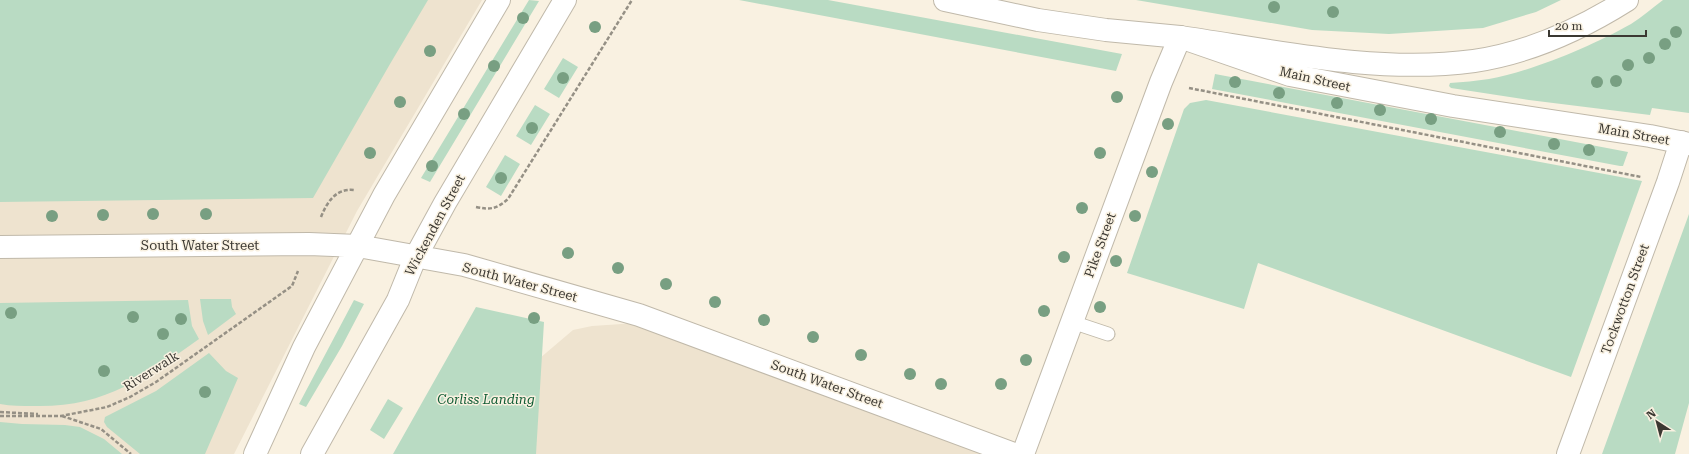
<svg xmlns="http://www.w3.org/2000/svg" width="1689" height="454" font-family="'Roboto Serif',serif">
<rect width="100%" height="100%" fill="#f9f1e1"/>
<path fill="#eee3cf" d="M 0,0 L 482,0 L 357,211 L 234,454 L 0,454 Z
M 667,321 L 1019,454 L 427,454 L 573,330 L 592,326 Z"/>
<path fill="#b9dbc3" d="M 0,0 L 428,0 L 390,64 L 313,198 L 0,202 Z
M 529,0 L 539,1 L 430,182 L 421,178 Z
M 739,0 L 828,0 L 1122,54 L 1116,71 Z
M 1136,0 L 1561,0 L 1536,12 L 1483,28 L 1389,34 L 1312,30 Z
M 1663,0 L 1689,0 L 1689,113 L 1652,108 L 1650,115 L 1529,100 L 1451,88 L 1449,86 L 1450,83 C 1463,82 1476,81 1489,79 C 1533,71 1592,46 1631,24 C 1642,17 1652,8 1663,0 Z
M 563,58 L 578,67 L 559,98 L 544,89 Z
M 1215,74 L 1628,152 L 1623,166 L 1620,166 L 1212,89 Z
M 1206,100 L 1642,181 L 1571,377 L 1258,263 L 1244,309 L 1127,273 L 1184,109 L 1190,103 Z
M 535,105 L 550,114 L 531,145 L 516,136 Z
M 505,155 L 520,164 L 501,196 L 486,187 Z
M 1689,214 L 1689,403 L 1675,454 L 1602,454 Z
M 200,299 L 231,299 L 232,307 L 236,314 L 208,335 L 203,321 Z
M 188,300 L 192,326 L 199,339 C 144,378 104,408 33,406 C 22,406 11,406 0,404 L 0,303 Z
M 354,300 L 364,304 L 342,346 L 306,407 L 299,404 Z
M 476,307 L 544,322 L 536,454 L 393,454 Z
M 209,353 L 226,371 L 238,378 L 205,454 L 140,454 L 107,427 L 104,422 L 105,417 L 156,391 Z
M 388,399 L 403,408 L 384,439 L 370,430 Z
M 0,422 L 22,424 L 65,425 L 80,427 L 104,439 L 122,454 L 0,454 Z"/>
<g fill="none" stroke-linecap="round" stroke-linejoin="round">
<g stroke="#c0b9aa" stroke-width="15">
<path id="lane" d="M 1072,322 L 1108,334"/>
</g>
<g stroke="#c0b9aa" stroke-width="24">
<path id="secondary" d="M 1023,454 L 1161,82 L 1180,37
M 1568,454 L 1668,182 L 1681,142"/>
</g>
<g stroke="#c0b9aa" stroke-width="24">
<path id="primary" d="M 945,0 L 1038,20 L 1106,30 L 1180,37 L 1290,75 L 1453,106 L 1650,136 L 1689,144
M 0,247 L 309,244 L 358,246 L 464,265 L 639,315 L 1014,454
M 255,454 L 304,347 L 384,195 L 499,0
M 312,454 L 398,300 L 415,258 L 445,203 L 565,0"/>
</g>
<g stroke="#c0b9aa" stroke-width="24">
<path id="highway" d="M 1180,37 C 1275,51 1378,74 1474,61 C 1528,53 1581,29 1627,0"/>
</g>
<path stroke="#959085" stroke-width="2.5" stroke-dasharray="4 2" stroke-linecap="butt" d="M 1189,88 L 1641,177
M 476,207 C 490,210 497,209 508,199 L 632,0
M 321,217 C 327,202 336,188 354,190
M 0,412 L 38,414
M 0,416 L 61,416 L 107,407 L 130,397 L 156,382 L 292,286 L 298,271
M 62,416 L 101,429 L 131,454"/>
<use href="#lane" stroke="#fff" stroke-width="13"/>
<use href="#secondary" stroke="#fff" stroke-width="22"/>
<use href="#primary" stroke="#fff" stroke-width="22"/>
<use href="#highway" stroke="#fff" stroke-width="22"/>
</g>
<g fill="#789f82">
<circle cx="1274" cy="7" r="6"/>
<circle cx="1333" cy="12" r="6"/>
<circle cx="523" cy="18" r="6"/>
<circle cx="595" cy="27" r="6"/>
<circle cx="1676" cy="32" r="6"/>
<circle cx="1665" cy="44" r="6"/>
<circle cx="430" cy="51" r="6"/>
<circle cx="1649" cy="58" r="6"/>
<circle cx="1628" cy="65" r="6"/>
<circle cx="494" cy="66" r="6"/>
<circle cx="563" cy="78" r="6"/>
<circle cx="1616" cy="81" r="6"/>
<circle cx="1235" cy="82" r="6"/>
<circle cx="1597" cy="82" r="6"/>
<circle cx="1279" cy="93" r="6"/>
<circle cx="1117" cy="97" r="6"/>
<circle cx="400" cy="102" r="6"/>
<circle cx="1337" cy="103" r="6"/>
<circle cx="1380" cy="110" r="6"/>
<circle cx="464" cy="114" r="6"/>
<circle cx="1431" cy="119" r="6"/>
<circle cx="1168" cy="124" r="6"/>
<circle cx="532" cy="128" r="6"/>
<circle cx="1500" cy="132" r="6"/>
<circle cx="1554" cy="144" r="6"/>
<circle cx="1589" cy="150" r="6"/>
<circle cx="370" cy="153" r="6"/>
<circle cx="1100" cy="153" r="6"/>
<circle cx="432" cy="166" r="6"/>
<circle cx="1152" cy="172" r="6"/>
<circle cx="501" cy="178" r="6"/>
<circle cx="1082" cy="208" r="6"/>
<circle cx="153" cy="214" r="6"/>
<circle cx="206" cy="214" r="6"/>
<circle cx="103" cy="215" r="6"/>
<circle cx="52" cy="216" r="6"/>
<circle cx="1135" cy="216" r="6"/>
<circle cx="568" cy="253" r="6"/>
<circle cx="1064" cy="257" r="6"/>
<circle cx="1116" cy="261" r="6"/>
<circle cx="618" cy="268" r="6"/>
<circle cx="666" cy="284" r="6"/>
<circle cx="715" cy="302" r="6"/>
<circle cx="1100" cy="307" r="6"/>
<circle cx="1044" cy="311" r="6"/>
<circle cx="11" cy="313" r="6"/>
<circle cx="133" cy="317" r="6"/>
<circle cx="534" cy="318" r="6"/>
<circle cx="181" cy="319" r="6"/>
<circle cx="764" cy="320" r="6"/>
<circle cx="163" cy="334" r="6"/>
<circle cx="813" cy="337" r="6"/>
<circle cx="861" cy="355" r="6"/>
<circle cx="1026" cy="360" r="6"/>
<circle cx="104" cy="371" r="6"/>
<circle cx="910" cy="374" r="6"/>
<circle cx="941" cy="384" r="6"/>
<circle cx="1001" cy="384" r="6"/>
<circle cx="205" cy="392" r="6"/>
</g>
<g text-anchor="middle" dominant-baseline="central" stroke-width="3" stroke-linejoin="round" paint-order="stroke">
<g font-size="13" fill="#3b3832" stroke="#f9f1e1">
<text transform="translate(1315 79) rotate(13)">Main Street</text>
<text transform="translate(1634 134) rotate(10)">Main Street</text>
<text transform="translate(435 225) rotate(-62)">Wickenden Street</text>
<text x="200" y="245">South Water Street</text>
<text transform="translate(1100 245) rotate(-70)">Pike Street</text>
<text transform="translate(520 282) rotate(15)">South Water Street</text>
<text transform="translate(1625 299) rotate(-70)">Tockwotton Street</text>
<text transform="translate(151 371) rotate(-32)">Riverwalk</text>
<text transform="translate(827 384) rotate(20)">South Water Street</text>
</g>
<g font-size="13" font-style="italic" fill="#0f5c34" stroke="#f9f1e1">
<text x="486" y="399">Corliss Landing</text>
</g>
</g>
<g transform="translate(1657 422) rotate(324)" stroke="#f9f1e1" stroke-width="3" paint-order="stroke">
<path d="M0-3L7 15L0 10L-7 15Z" fill="#3b3832"/>
<text y="-6" font-size="11" font-weight="bold" text-anchor="middle" fill="#3b3832">N</text>
</g>
<path d="M1549 30v6h97v-6" fill="none" stroke="#3b3832" stroke-width="2"/>
<text x="1555" y="30" font-size="12" fill="#3b3832" stroke="#f9f1e1" stroke-width="3" paint-order="stroke">20 m</text>
</svg>
